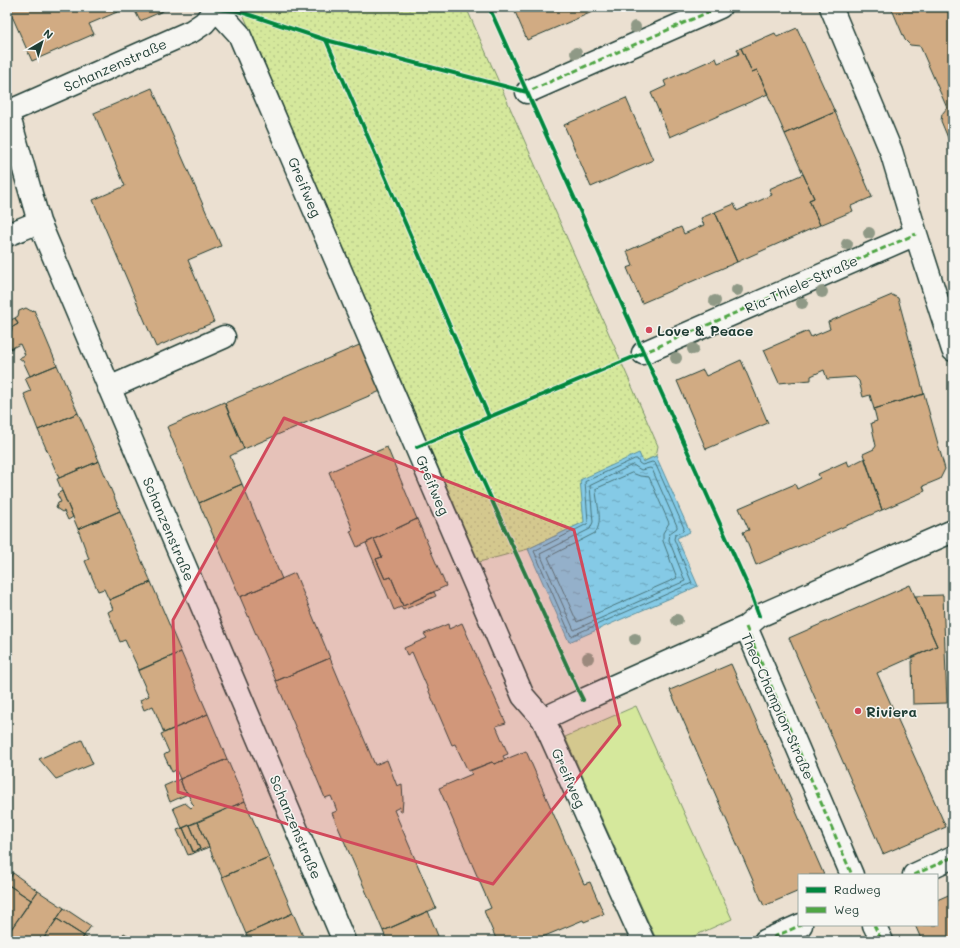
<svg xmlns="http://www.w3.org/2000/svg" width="960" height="948" font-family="Mali,sans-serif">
<defs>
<pattern id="park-dots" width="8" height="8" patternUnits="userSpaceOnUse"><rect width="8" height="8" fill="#d5e89c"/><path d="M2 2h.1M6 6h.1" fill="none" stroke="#b6c887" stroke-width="1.8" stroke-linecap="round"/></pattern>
<pattern id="water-ripples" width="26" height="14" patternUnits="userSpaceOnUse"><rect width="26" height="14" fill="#85cae6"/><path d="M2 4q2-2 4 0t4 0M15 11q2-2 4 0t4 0" fill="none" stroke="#6ca5bb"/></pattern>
</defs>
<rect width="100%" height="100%" fill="#ebe0d1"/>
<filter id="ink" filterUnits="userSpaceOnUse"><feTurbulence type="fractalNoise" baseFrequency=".025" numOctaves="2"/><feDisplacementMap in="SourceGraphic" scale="8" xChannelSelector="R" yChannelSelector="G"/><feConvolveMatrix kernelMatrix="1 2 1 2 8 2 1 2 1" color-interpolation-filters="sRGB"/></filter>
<g filter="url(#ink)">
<path fill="#d5e89c" stroke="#7a9268" d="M 636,706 L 732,919 L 683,941 L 657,941 L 565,737 Z"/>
<path fill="url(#park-dots)" stroke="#7a9268" d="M 240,7 L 466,7 L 658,446 L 656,456 L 642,462 L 639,453 L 584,522 L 528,549 L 479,562 Z"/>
<path fill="url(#water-ripples)" stroke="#5c929f" d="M 639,453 L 643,462 L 656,456 L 690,532 L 677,538 L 698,586 L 569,642 L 528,549 L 584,522 L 580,480 Z"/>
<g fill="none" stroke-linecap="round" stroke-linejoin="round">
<path stroke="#48757b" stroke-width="1" d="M 635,459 L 637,459 L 639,463 L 642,465 L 652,462 L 655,463 L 684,528 L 683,531 L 675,535 L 674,539 L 692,583 L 571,636 L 534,551 L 587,524 L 588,521 L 585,482 Z
M 633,465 L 641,470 L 650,468 L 652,469 L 677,526 L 677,528 L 670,533 L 669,540 L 685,581 L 574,630 L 540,554 L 590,529 L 593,522 L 590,486 Z
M 632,473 L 640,476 L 649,477 L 669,523 L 663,533 L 663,541 L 677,578 L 577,622 L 548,557 L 595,533 C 604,521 596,503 596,489 Z"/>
</g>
<path fill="#d1ab83" stroke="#1f3d34" d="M 8,7 L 129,7 L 89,24 L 94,34 L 32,61 Z
M 133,7 L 167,7 L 163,11 L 140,21 Z
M 513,7 L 604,7 L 527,40 Z
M 891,7 L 953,7 L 953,150 L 941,121 L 942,114 L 947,108 L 920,46 L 910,45 L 905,40 Z
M 797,28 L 835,112 L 785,134 L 757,70 L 752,72 L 741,48 L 775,33 L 777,37 Z
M 741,48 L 752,72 L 757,70 L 768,94 L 670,137 L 651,93 L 666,86 L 664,81 L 716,58 L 718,63 L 739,54 L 737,49 Z
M 152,88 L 221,246 L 188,260 L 214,322 L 156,347 L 93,200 L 125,186 L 94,113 Z
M 626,98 L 653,160 L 591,187 L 564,125 Z
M 835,112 L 872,197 L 851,206 L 853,211 L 820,225 L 809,200 L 814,198 L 785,134 Z
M 803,174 L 814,198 L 809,200 L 820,225 L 737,262 L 715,212 L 734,204 L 737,211 L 772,195 L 769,189 Z
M 715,212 L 737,262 L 642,303 L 627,268 L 633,266 L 627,251 L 681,227 L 684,234 L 704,225 L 701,218 Z
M 892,295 L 898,298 L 924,394 L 874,409 L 870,395 L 863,397 L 859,381 L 855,377 L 827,379 L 824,370 L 811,376 L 811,380 L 779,383 L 764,350 L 808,331 L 811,337 L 830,329 L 828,322 Z
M 26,308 L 31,311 L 34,310 L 57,365 L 30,376 L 23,361 L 19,358 L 25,355 L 20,344 L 12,348 L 7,344 L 7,336 L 12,329 L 11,328 L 18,324 L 15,318 L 18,316 L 19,311 Z
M 15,318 L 18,324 L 11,328 L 7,325 L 7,322 Z
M 7,325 L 12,329 L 7,336 Z
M 364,343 L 383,390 L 244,449 L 225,403 Z
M 7,344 L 12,348 L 7,354 Z
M 741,360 L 768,423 L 706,449 L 677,381 L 703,370 L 706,376 Z
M 57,365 L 78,413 L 38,430 L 24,394 L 31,391 L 25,378 Z
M 924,394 L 945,469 L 940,479 L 923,486 L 925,491 L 882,510 L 863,454 L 874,449 L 876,446 L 871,423 L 877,421 L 874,409 Z
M 224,402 L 244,449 L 230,456 L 242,484 L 199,503 L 167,427 Z
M 78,413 L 99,461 L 59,478 L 38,430 Z
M 387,447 L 417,519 L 357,547 L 350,531 L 353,530 L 329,472 Z
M 865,458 L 882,510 L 756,565 L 743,532 L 749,530 L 739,508 L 795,484 L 797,489 L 820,478 L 818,474 L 847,461 L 849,466 Z
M 99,461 L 120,511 L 78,529 L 57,479 Z
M 242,484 L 282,579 L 240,597 L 199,503 Z
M 62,491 L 73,517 L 68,520 L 64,511 L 62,512 L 56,508 L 58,503 L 61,502 L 57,494 Z
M 120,511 L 151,582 L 109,600 L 104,589 L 98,591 L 85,561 L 89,559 L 78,529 Z
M 417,519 L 446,586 L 403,606 L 391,577 L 385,579 L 376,559 L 382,557 L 374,539 Z
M 374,539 L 382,557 L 376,559 L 385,579 L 391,577 L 403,606 L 434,592 L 436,596 L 403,610 L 401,607 L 394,610 L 366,543 Z
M 295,573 L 330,658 L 276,681 L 240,597 Z
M 151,582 L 181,652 L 139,670 L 125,640 L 120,642 L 108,612 L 113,609 L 109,600 Z
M 910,585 L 937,646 L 877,673 L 946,827 L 883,854 L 789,638 Z
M 943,595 L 947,703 L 913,704 L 912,658 L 937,646 L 915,596 Z
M 462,623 L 506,723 L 496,726 L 508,754 L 503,756 L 505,760 L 494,764 L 492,762 L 468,771 L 455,744 L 452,745 L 412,652 L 407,655 L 404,648 L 427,638 L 424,634 L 448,624 L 449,629 Z
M 181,652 L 208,714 L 164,733 L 153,706 L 144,710 L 140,700 L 149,696 L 138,671 Z
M 330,658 L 375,765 L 387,760 L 397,786 L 402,784 L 403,800 L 402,812 L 399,811 L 400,807 L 394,810 L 436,908 L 383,931 L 332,813 L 337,811 L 334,803 L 331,796 L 325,798 L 276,681 Z
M 731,664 L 824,875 L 799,875 L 799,891 L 764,906 L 670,690 Z
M 208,714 L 227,759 L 180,779 L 176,770 L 172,772 L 164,755 L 169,752 L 161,734 Z
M 82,740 L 93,764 L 56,779 L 39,759 Z
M 526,751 L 584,884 L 590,882 L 604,914 L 584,922 L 583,920 L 533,941 L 497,941 L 484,911 L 491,908 L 439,788 L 472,774 L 470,771 L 492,762 L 494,764 Z
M 227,759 L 245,801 L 182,828 L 173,808 L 185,803 L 191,808 L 194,805 L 192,803 L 187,792 L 184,790 L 180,779 Z
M 180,779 L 184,790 L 188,794 L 170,802 L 164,786 Z
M 245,801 L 269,857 L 222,877 L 198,822 Z
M 198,822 L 209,847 L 194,853 L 193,852 L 200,849 L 190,825 Z
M 190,825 L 200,849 L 193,852 L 183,828 Z
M 183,828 L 194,853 L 188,855 L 177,830 Z
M 269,857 L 293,913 L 246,934 L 222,877 Z
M 7,870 L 13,873 L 7,882 Z
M 13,873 L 38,891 L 31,900 L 7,884 Z
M 7,884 L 31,900 L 7,935 Z
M 38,891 L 64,908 L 42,941 L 7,941 L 7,935 Z
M 953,893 L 953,941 L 922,941 L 915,925 L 937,925 L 937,900 Z
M 64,908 L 91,926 L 84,936 L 57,919 Z
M 428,911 L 440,941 L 387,941 L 383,931 Z
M 293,913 L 305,941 L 249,941 L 246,934 Z
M 57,919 L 84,936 L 81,941 L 42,941 Z
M 124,933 L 137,941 L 118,941 Z
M 84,936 L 91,941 L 81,941 Z
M 851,937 L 853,941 L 842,941 Z"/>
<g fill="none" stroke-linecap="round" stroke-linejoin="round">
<g stroke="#1f3d34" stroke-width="25">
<path id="minor" d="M 831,7 L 891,151 L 916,234 L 953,350
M 216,9 L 239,34 L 523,696 L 543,719 L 643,941
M 527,92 L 720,7
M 7,110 L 39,222 L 344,941
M 8,112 L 192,31 L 204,23 L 216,9 L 216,7
M 7,235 L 39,222
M 643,353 L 916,234
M 109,388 L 224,337
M 746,627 L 852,875
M 543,719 L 583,700 L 746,627 L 759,616 L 953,531
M 914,875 L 953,857
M 874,925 L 882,941
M 765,941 L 801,925"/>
</g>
<use href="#minor" stroke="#f6f6f2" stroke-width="22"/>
<path stroke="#4fa644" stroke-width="3" stroke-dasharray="6 3" stroke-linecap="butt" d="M 524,91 L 527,92 L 720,7
M 641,354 L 916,234
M 746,627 L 852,875
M 914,875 L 953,857
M 874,925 L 882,941
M 765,941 L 801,925"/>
<g stroke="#f6f6f2" stroke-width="6">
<path id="cycleway" d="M 489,7 L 750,591 L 759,616
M 216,9 L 238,11 L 326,40 L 527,92
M 326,40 L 489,417
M 460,430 L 577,688 L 583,700
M 417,447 L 643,353"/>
</g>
<use href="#cycleway" stroke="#00873e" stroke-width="4"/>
</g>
<g fill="#8f9986">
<circle cx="635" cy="27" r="6"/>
<circle cx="576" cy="53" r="6"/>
<circle cx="869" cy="233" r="6"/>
<circle cx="847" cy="244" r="6"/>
<circle cx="737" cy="290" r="6"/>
<circle cx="822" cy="292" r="6"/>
<circle cx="715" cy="301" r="6"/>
<circle cx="802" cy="303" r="6"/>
<circle cx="693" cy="349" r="6"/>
<circle cx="676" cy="358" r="6"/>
<circle cx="677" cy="620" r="6"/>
<circle cx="635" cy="639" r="6"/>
<circle cx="588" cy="658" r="6"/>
</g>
</g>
<path fill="#d1495b" fill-opacity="0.2" stroke="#d1495b" stroke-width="3" stroke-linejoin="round" d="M 284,418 L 574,530 L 620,725 L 493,884 L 178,792 L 173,620 Z"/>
<g fill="#d1495b" stroke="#f6f6f2" stroke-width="1.5">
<circle cx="649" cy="330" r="4"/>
<circle cx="858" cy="711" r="4"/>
</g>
<g text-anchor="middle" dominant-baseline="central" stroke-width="3" stroke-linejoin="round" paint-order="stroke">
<g font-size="14" fill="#1f3d34" stroke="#f6f6f2">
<text transform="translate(115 65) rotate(-24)">Schanzenstraße</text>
<text transform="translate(305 187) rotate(67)">Greifweg</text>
<text transform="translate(801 284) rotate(-24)">Ria-Thiele-Straße</text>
<text transform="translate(433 485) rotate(67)">Greifweg</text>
<text transform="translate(169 529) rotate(67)">Schanzenstraße</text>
<text transform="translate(778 706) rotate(66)">Theo-Champion-Straße</text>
<text transform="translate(569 778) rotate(66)">Greifweg</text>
<text transform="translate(296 827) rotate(67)">Schanzenstraße</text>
</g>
<g font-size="14" font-weight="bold" fill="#1f3d34" stroke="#f6f6f2" text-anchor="start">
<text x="657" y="330">Love &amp; Peace</text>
<text x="866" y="711">Riviera</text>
</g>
</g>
<rect width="960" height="948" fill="none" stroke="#f6f6f2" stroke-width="24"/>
<rect x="12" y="12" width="936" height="924" fill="none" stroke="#1f3d34" stroke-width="1.5" filter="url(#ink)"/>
<rect x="798" y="874" width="140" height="52" fill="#f6f6f2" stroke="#a0aca6"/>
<rect x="806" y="887" width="20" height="6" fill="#00873e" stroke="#a0aca6"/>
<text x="834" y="894" font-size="12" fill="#1f3d34">Radweg</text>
<rect x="806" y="907" width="20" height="6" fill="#4fa644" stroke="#a0aca6"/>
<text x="834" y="914" font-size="12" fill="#1f3d34">Weg</text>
<g transform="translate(42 42) rotate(38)" stroke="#f6f6f2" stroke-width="3" paint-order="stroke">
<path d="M0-3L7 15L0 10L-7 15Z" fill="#1f3d34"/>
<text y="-6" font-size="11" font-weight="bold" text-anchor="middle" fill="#1f3d34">N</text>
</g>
</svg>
